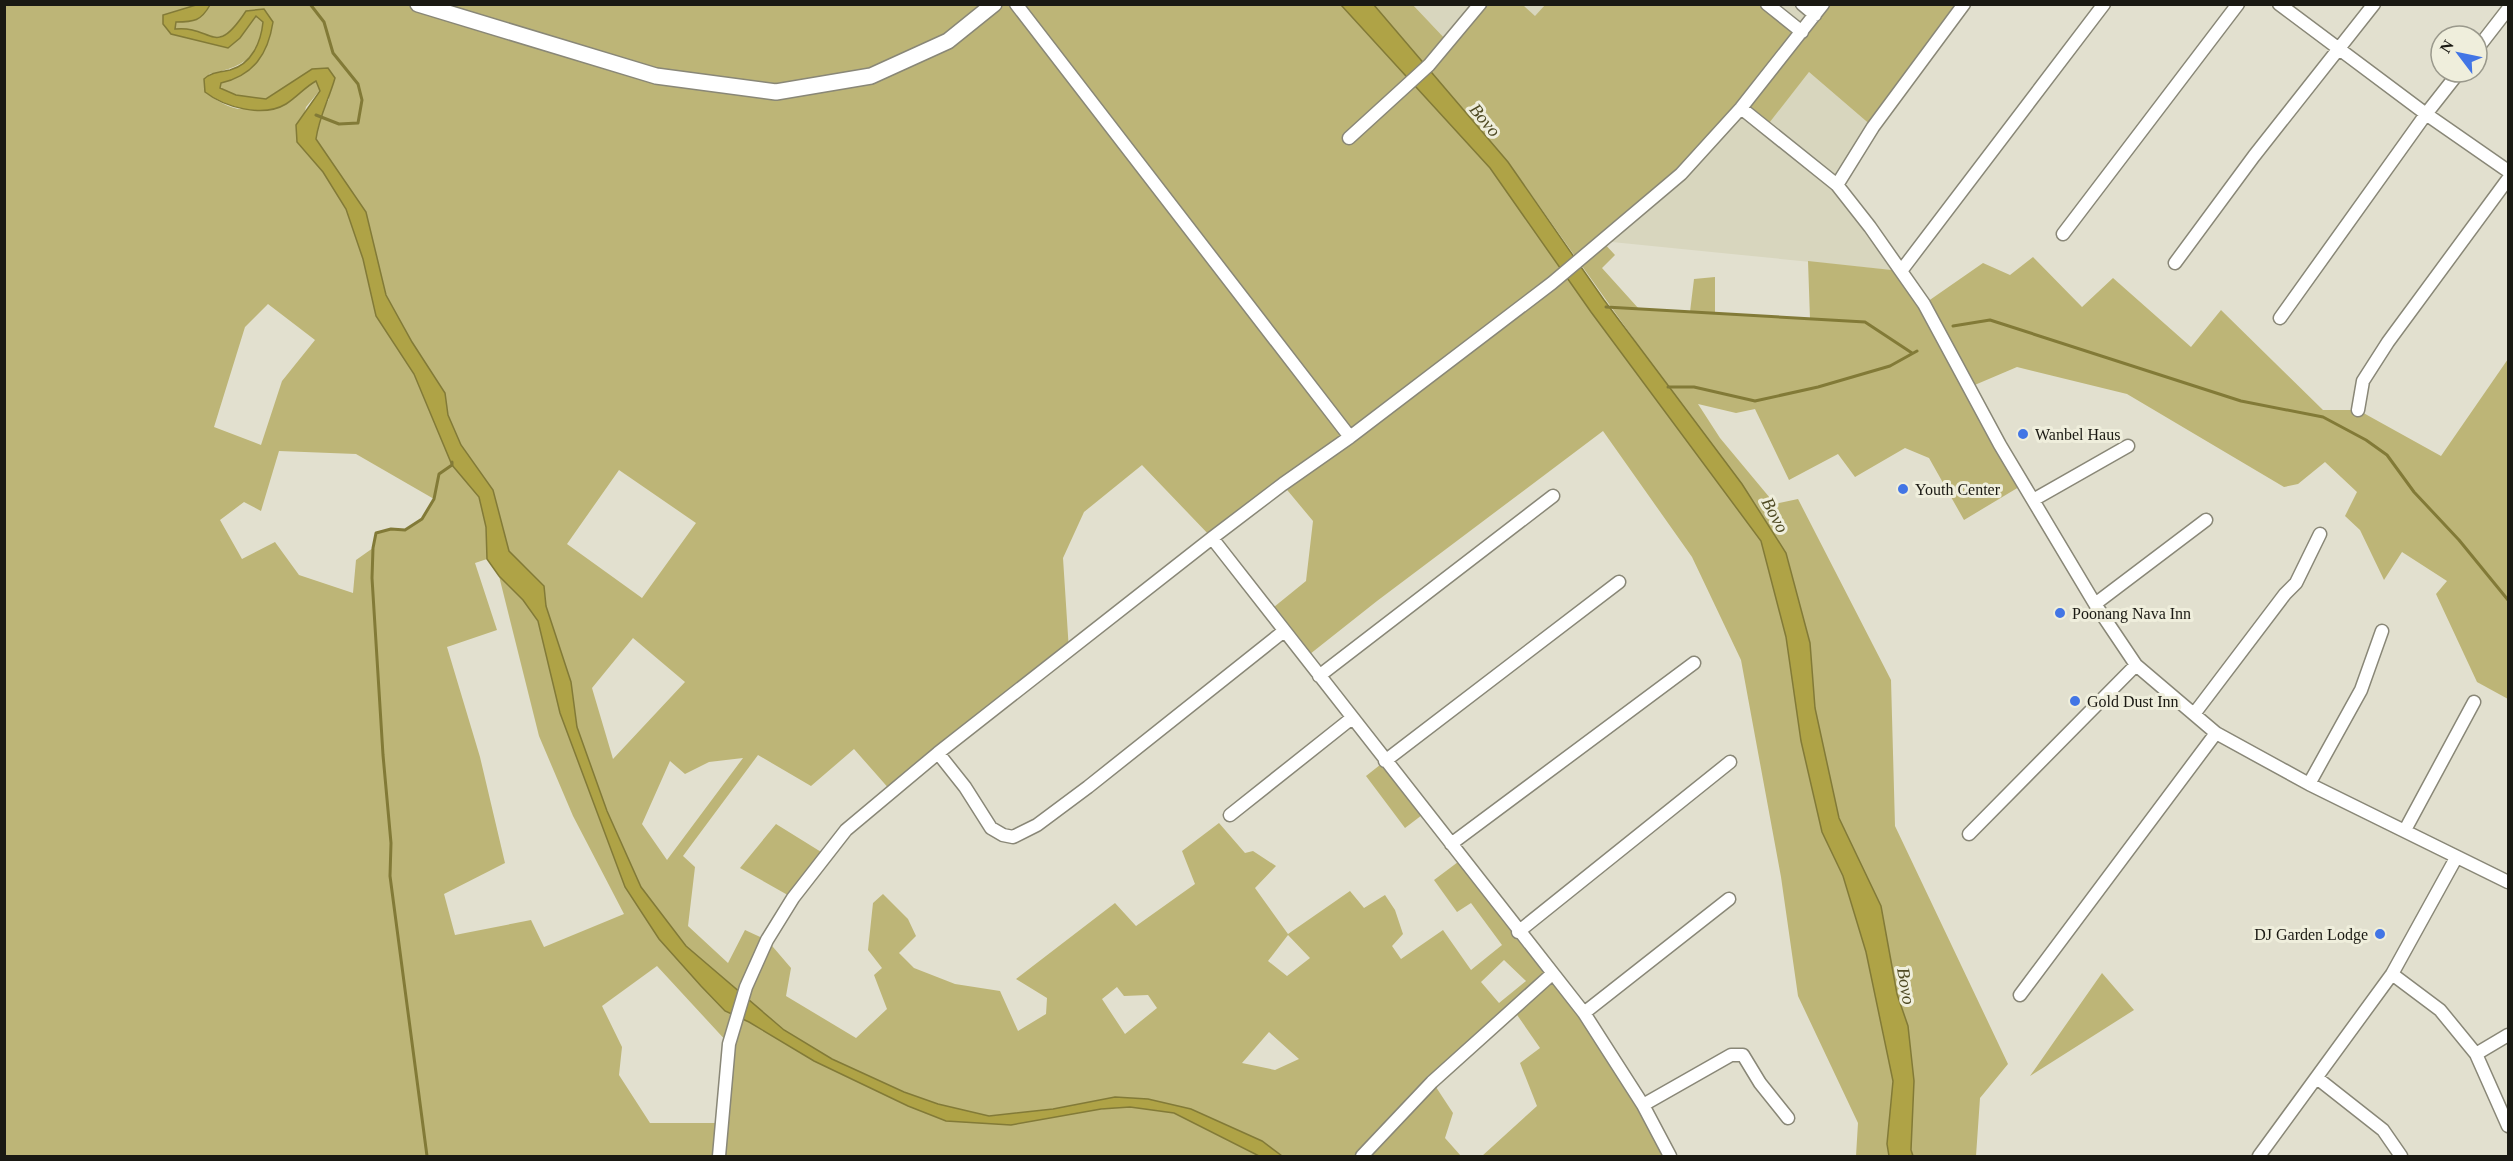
<svg xmlns="http://www.w3.org/2000/svg" width="2513" height="1161" font-family="Georgia,serif">
<rect width="100%" height="100%" fill="#e2e0cf"/>
<path fill="#d8d6be" d="M 1413,5 L 1480,5 L 1448,42 Z
M 1523,5 L 1545,5 L 1535,17 Z
M 1767,5 L 1823,5 L 1802,32 Z
M 1809,72 L 1873,127 L 1837,185 L 1901,271 L 1602,241 L 1741,108 L 1766,126 Z"/>
<path fill="#bdb577" fill-rule="evenodd" d="M 210,4 L 1341,5 L 1490,168 L 1591,312 L 1761,541 L 1786,637 L 1801,741 L 1822,832 L 1843,876 L 1866,952 L 1893,1081 L 1887,1143 L 1889,1156 L 1856,1156 L 1858,1123 L 1798,996 L 1781,877 L 1741,660 L 1692,557 L 1603,431 L 1377,601 L 1305,658 L 1269,611 L 1306,581 L 1313,521 L 1283,485 L 1212,538 L 1142,465 L 1084,512 L 1063,558 L 1069,651 L 891,791 L 854,749 L 811,786 L 758,755 L 683,856 L 695,867 L 688,926 L 728,963 L 745,930 L 767,940 L 791,968 L 786,996 L 856,1038 L 887,1009 L 874,975 L 882,968 L 868,950 L 873,903 L 883,894 L 908,919 L 916,936 L 899,953 L 914,968 L 955,984 L 1000,991 L 1018,1031 L 1046,1014 L 1047,998 L 1016,979 L 1115,903 L 1136,926 L 1195,884 L 1182,851 L 1219,823 L 1245,853 L 1253,851 L 1276,866 L 1255,888 L 1288,934 L 1350,891 L 1364,908 L 1385,895 L 1395,910 L 1403,934 L 1392,946 L 1401,959 L 1443,930 L 1471,970 L 1502,945 L 1471,903 L 1457,912 L 1434,880 L 1462,859 L 1584,1013 L 1670,1156 L 1482,1156 L 1537,1106 L 1520,1063 L 1540,1048 L 1513,1009 L 1432,1081 L 1453,1113 L 1445,1138 L 1461,1156 L 1282,1156 L 1262,1141 L 1191,1109 L 1148,1099 L 1115,1097 L 1053,1109 L 989,1116 L 938,1104 L 904,1092 L 832,1059 L 784,1030 L 686,946 L 641,887 L 607,811 L 577,727 L 571,682 L 546,606 L 544,586 L 509,551 L 493,490 L 461,445 L 448,415 L 445,393 L 412,342 L 386,295 L 366,212 L 316,139 L 320,116 L 329,99 L 312,69 L 266,99 L 236,96 L 219,88 L 221,83 C 254,75 268,54 273,22 L 246,11 C 233,31 225,43 199,34 C 191,31 184,28 175,30 L 176,22 C 194,22 201,21 210,4 ZM 619,470 L 696,523 L 642,598 L 567,544 ZM 633,638 L 685,682 L 613,759 L 592,688 ZM 743,758 L 667,860 L 642,824 L 670,761 L 685,774 L 709,762 ZM 1288,935 L 1310,958 L 1287,976 L 1268,961 ZM 1504,960 L 1526,981 L 1499,1003 L 1481,982 ZM 1117,987 L 1124,996 L 1148,995 L 1157,1008 L 1125,1034 L 1102,999 ZM 1269,1032 L 1299,1059 L 1275,1070 L 1242,1063 Z
M 4,5 L 196,5 L 163,15 L 172,34 L 228,48 L 240,38 L 256,16 L 263,22 C 260,58 242,67 209,74 L 205,92 C 216,100 231,110 244,109 C 258,108 305,88 316,81 L 320,90 L 306,107 L 297,142 L 323,172 L 346,209 L 363,259 L 376,316 L 414,374 L 452,465 L 479,497 L 486,527 L 487,559 L 475,563 L 497,630 L 447,647 L 480,757 L 505,863 L 444,894 L 455,935 L 531,920 L 544,947 L 624,914 L 573,816 L 539,736 L 499,576 L 523,600 L 538,621 L 560,713 L 625,887 L 659,939 L 725,1011 L 749,1022 L 814,1061 L 908,1106 L 946,1121 L 1130,1107 L 1174,1113 L 1259,1156 L 5,1156 ZM 268,304 L 315,340 L 282,381 L 261,445 L 214,427 L 245,327 ZM 279,451 L 356,454 L 434,499 L 422,519 L 405,530 L 391,529 L 376,533 L 373,548 L 356,560 L 353,593 L 299,575 L 275,542 L 242,559 L 220,520 L 244,502 L 261,511 ZM 657,966 L 729,1044 L 721,1123 L 650,1123 L 619,1075 L 622,1047 L 602,1006 Z
M 1374,5 L 1413,5 L 1448,42 L 1480,5 L 1523,5 L 1535,16 L 1545,5 L 1767,5 L 1802,32 L 1823,5 L 1964,5 L 1873,127 L 1809,72 L 1766,127 L 1742,108 L 1681,174 L 1602,241 L 1615,255 L 1602,268 L 1639,309 L 1690,312 L 1694,279 L 1715,277 L 1715,314 L 1810,319 L 1808,261 L 1901,271 L 1924,304 L 1983,263 L 2010,275 L 2033,257 L 2082,307 L 2113,278 L 2191,347 L 2221,310 L 2323,410 L 2358,410 L 2441,456 L 2508,359 L 2508,699 L 2477,682 L 2436,594 L 2447,581 L 2402,552 L 2384,580 L 2360,530 L 2345,516 L 2357,492 L 2325,462 L 2298,484 L 2284,487 L 2127,394 L 2017,367 L 1970,387 L 2024,484 L 1964,520 L 1929,458 L 1905,448 L 1855,477 L 1838,454 L 1789,480 L 1755,409 L 1736,413 L 1698,404 L 1720,438 L 1775,504 L 1798,499 L 1891,680 L 1895,826 L 2008,1064 L 1980,1098 L 1976,1156 L 1913,1156 L 1911,1150 L 1908,1026 L 1897,994 L 1881,906 L 1839,818 L 1815,708 L 1810,643 L 1786,553 L 1508,162 Z
M 1385,761 L 1426,812 L 1405,828 L 1366,776 Z
M 776,824 L 826,855 L 793,898 L 740,868 Z
M 2102,973 L 2134,1010 L 2030,1076 Z"/>
<path fill="#afa346" stroke="#827a37" stroke-width="1.5" d="M 196,5 L 210,5 C 201,21 194,22 176,22 L 175,29 C 213,25 214,60 246,11 L 264,9 L 273,22 C 268,54 254,75 221,83 L 220,88 L 236,95 L 266,99 L 312,69 L 328,68 L 335,78 C 329,99 319,117 316,139 L 366,212 L 386,295 L 412,342 L 445,393 L 448,415 L 461,445 L 493,490 L 509,551 L 544,586 L 546,606 L 571,682 L 577,727 L 607,811 L 641,887 L 686,946 L 784,1030 L 832,1059 L 904,1092 L 938,1104 L 989,1116 L 1053,1109 L 1115,1097 L 1148,1099 L 1191,1109 L 1262,1141 L 1282,1156 L 1259,1156 L 1174,1113 L 1130,1107 L 1101,1109 L 1011,1125 L 946,1121 L 908,1106 L 814,1061 L 749,1022 L 725,1011 L 701,986 L 659,939 L 625,887 L 560,713 L 538,621 L 523,600 L 499,576 L 487,559 L 486,527 L 479,497 L 452,465 L 414,374 L 376,316 L 363,259 L 346,209 L 323,172 L 297,142 L 296,125 L 320,91 L 316,81 C 305,87 297,97 286,104 C 263,118 224,107 205,92 L 204,79 C 211,72 221,72 230,70 C 252,64 261,42 263,22 L 256,16 L 240,38 L 228,48 L 171,34 L 163,24 L 163,15 Z
M 1341,5 L 1374,5 L 1508,162 L 1604,300 L 1742,484 L 1786,553 L 1810,643 L 1815,708 L 1839,818 L 1881,906 L 1897,994 L 1908,1026 L 1914,1081 L 1911,1150 L 1913,1156 L 1889,1156 L 1887,1144 L 1893,1081 L 1866,952 L 1843,876 L 1822,832 L 1801,741 L 1786,637 L 1761,541 L 1591,312 L 1490,168 Z"/>
<g fill="none" stroke-linecap="round" stroke-linejoin="round">
<path stroke="#827a37" stroke-width="3" d="M 310,4 L 324,22 L 333,53 L 358,84 L 362,100 L 358,123 L 339,124 L 316,115
M 1606,307 L 1865,322 L 1912,353
M 1953,326 L 1990,320 L 2241,401 L 2323,417 L 2366,440 L 2387,455 L 2414,492 L 2459,540 L 2508,600
M 1668,387 L 1694,387 L 1755,401 L 1818,387 L 1890,366 L 1917,351
M 427,1156 L 390,876 L 391,843 L 383,755 L 372,578 L 373,548 L 376,533 L 391,529 L 405,530 L 422,519 L 434,499 L 439,474 L 452,465 L 452,462"/>
<g stroke="#898777" stroke-width="15">
<path id="minor" d="M 1016,4 L 1350,437
M 1767,4 L 1802,32
M 1802,4 L 1815,15
M 2279,4 L 2426,114 L 2508,171
M 2477,49 L 2508,9
M 1741,108 L 1837,185 L 1870,227 L 1924,304 L 2000,445 L 2095,604 L 2136,665 L 2216,733 L 2309,784 L 2508,882
M 1349,138 L 1429,65 L 1480,4
M 1837,185 L 1873,127 L 1964,4
M 2063,234 L 2238,4
M 2175,263 L 2254,156 L 2374,4
M 1901,271 L 2104,4
M 2280,318 L 2426,114 L 2459,72
M 2358,410 L 2363,381 L 2388,342 L 2508,179
M 2033,500 L 2128,446
M 1212,538 L 1584,1013 L 1643,1105 L 1670,1156
M 2095,604 L 2206,520
M 1319,676 L 1553,496
M 2194,714 L 2285,594 L 2296,583 L 2320,534
M 938,753 L 965,787 L 991,828 L 1003,835 L 1013,837 L 1037,825 L 1088,787 L 1284,631
M 1385,761 L 1619,582
M 2309,784 L 2361,690 L 2382,631
M 1230,815 L 1352,718
M 2405,830 L 2474,702
M 1969,834 L 2136,665
M 1451,844 L 1694,663
M 1518,932 L 1730,762
M 2392,974 L 2440,1010 L 2476,1054 L 2508,1126
M 2020,995 L 2216,733
M 1584,1013 L 1729,899
M 2476,1054 L 2508,1035
M 2317,1078 L 2383,1130 L 2401,1156
M 1643,1105 L 1731,1055 L 1743,1055 L 1760,1083 L 1788,1118
M 719,1156 L 729,1044 L 746,987 L 767,940 L 793,898 L 846,830 L 938,753 L 1212,538 L 1283,484 L 1350,437 L 1552,283 L 1681,174 L 1741,108 L 1823,4
M 1362,1156 L 1432,1082 L 1552,974
M 2259,1156 L 2392,974 L 2456,858"/>
</g>
<g stroke="#898777" stroke-width="18">
<path id="major" d="M 418,4 L 656,76 L 776,92 L 871,76 L 948,41 L 994,4"/>
</g>
<use href="#minor" stroke="#fff" stroke-width="12"/>
<use href="#major" stroke="#fff" stroke-width="15"/>
</g>
<g fill="#4275e5" stroke="#efeedc" stroke-width="2">
<circle cx="2023" cy="434" r="6"/>
<circle cx="1903" cy="489" r="6"/>
<circle cx="2060" cy="613" r="6"/>
<circle cx="2075" cy="701" r="6"/>
<circle cx="2380" cy="934" r="6"/>
</g>
<g text-anchor="middle" dominant-baseline="central" stroke-width="6" stroke-linejoin="round" paint-order="stroke">
<g font-size="16" fill="#1a1913" stroke="#efeedc" text-anchor="start">
<text x="2035" y="434">Wanbel Haus</text>
<text x="1915" y="489">Youth Center</text>
<text x="2072" y="613">Poonang Nava Inn</text>
<text x="2087" y="701">Gold Dust Inn</text>
<text x="2368" y="934" text-anchor="end">DJ Garden Lodge</text>
</g>
<g font-size="18" font-style="italic" fill="#4f4a23" stroke="#efeedc">
<text transform="translate(1485 120) rotate(50)">Bovo</text>
<text transform="translate(1775 515) rotate(62)">Bovo</text>
<text transform="translate(1906 986) rotate(80)">Bovo</text>
</g>
</g>
<rect width="2513" height="1161" fill="none" stroke="#1a1913" stroke-width="12"/>
<g transform="translate(2459 54) rotate(302)"><circle r="28" fill="#efeedc" stroke="#9a998c" stroke-width="1.5"/>
<path d="M0-4.5L10 22L0 15L-10 22Z" fill="#4275e5"/>
<text y="-9" font-size="16" font-weight="bold" text-anchor="middle" fill="#1a1913">N</text>
</g>
</svg>
